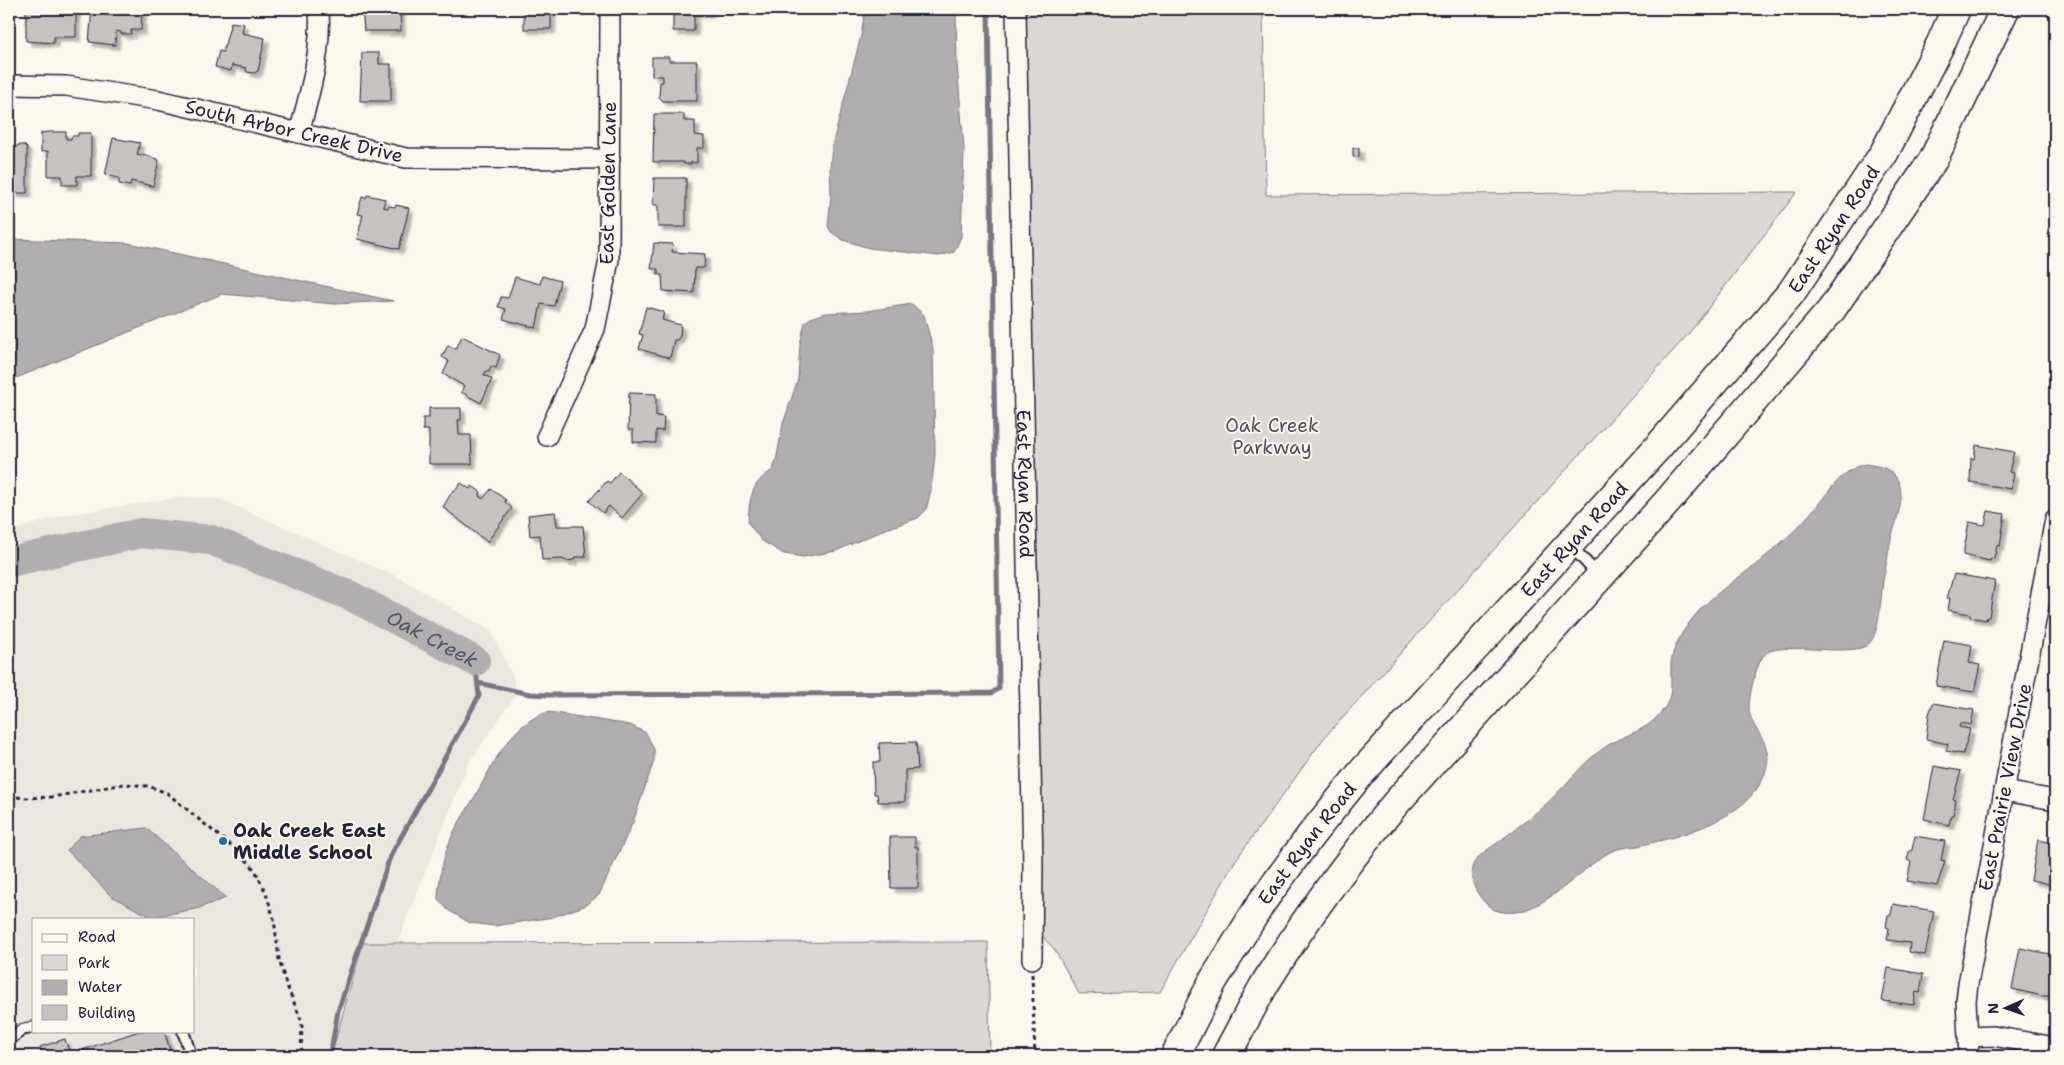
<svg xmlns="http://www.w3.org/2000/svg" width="2064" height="1065" font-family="'Shantell Sans',sans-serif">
<defs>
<filter id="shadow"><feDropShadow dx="4.5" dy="4.5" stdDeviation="1" flood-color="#0004"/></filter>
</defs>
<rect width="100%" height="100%" fill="#fbf7ec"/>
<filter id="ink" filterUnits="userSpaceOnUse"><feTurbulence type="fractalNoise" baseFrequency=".02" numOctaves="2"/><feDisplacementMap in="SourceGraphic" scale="10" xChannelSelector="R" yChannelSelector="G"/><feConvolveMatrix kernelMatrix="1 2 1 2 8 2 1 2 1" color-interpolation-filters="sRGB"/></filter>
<g filter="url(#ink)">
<path fill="#ebe7df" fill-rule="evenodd" d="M 181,497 L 220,499 L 398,577 L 491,631 L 514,679 L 515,696 L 469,762 L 397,943 L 363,943 L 331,1056 L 9,1056 L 9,532 L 59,516 ZM 34,919 L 194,919 L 194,1031 L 34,1031 Z"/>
<path fill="#dbd8d3" stroke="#7e7d87" d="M 1024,9 L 1263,9 L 1266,195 L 1797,192 L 1690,332 L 1324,738 L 1235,861 L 1160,992 L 1079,994 L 1055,950 L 1042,936 Z
M 988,942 L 990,1056 L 331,1056 L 363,943 Z"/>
<path fill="#b1aeb0" stroke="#787681" d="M 865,9 L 956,9 L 957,64 L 964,149 L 961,237 L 954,252 L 939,256 L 869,248 L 843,240 L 831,232 L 828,226 L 831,195 L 830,167 L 832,146 L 861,36 Z
M 9,239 L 128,243 L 393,301 L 335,304 L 222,294 L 9,381 Z
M 912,304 L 924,315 L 933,349 L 935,455 L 931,490 L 926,510 L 918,518 L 883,530 L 836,551 L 803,557 L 784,554 L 762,541 L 748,523 C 749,502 751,481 772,471 L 776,461 L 783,424 L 798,379 L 800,344 L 805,322 L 811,318 L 826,313 L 867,311 Z
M 1866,464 C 1875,466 1885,466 1892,473 C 1910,489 1896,520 1891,539 C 1888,553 1886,567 1883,580 C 1881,595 1880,639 1866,646 C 1845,657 1775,640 1764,655 C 1756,664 1746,703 1750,715 C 1753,728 1765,738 1767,752 C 1769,759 1767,766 1765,773 C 1749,819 1680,837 1637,846 C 1628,847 1618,848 1610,852 C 1579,869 1535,925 1495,910 C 1481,904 1465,878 1474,863 C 1479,854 1492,847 1500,841 C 1515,829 1530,818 1544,806 C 1567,786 1583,760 1610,744 C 1627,734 1645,731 1658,716 C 1675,698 1670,686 1671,664 C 1672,651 1679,637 1687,626 C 1704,601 1730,584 1754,566 C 1776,548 1797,530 1815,508 C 1829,492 1843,468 1866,464 Z
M 549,712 L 630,725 L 646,733 L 654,749 L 654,761 L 633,822 L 599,895 L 584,906 L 553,917 L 495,926 L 470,923 L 448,910 L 438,899 C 439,878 443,856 452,836 C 457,824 465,813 471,803 C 491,770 509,722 549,712 Z
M 146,828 L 226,898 L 196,909 L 151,917 L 111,896 L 67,850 L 80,836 Z"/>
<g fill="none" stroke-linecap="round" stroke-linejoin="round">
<path stroke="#787681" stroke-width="5" d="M 478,683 L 530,694 L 549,695 L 992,693 L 999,688 L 988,9
M 330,1056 L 338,1011 L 390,857 L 479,696 L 475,661"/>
<path stroke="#b1aeb0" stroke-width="30" id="s1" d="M 9,562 L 141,533 L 211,540 L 351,596 L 475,661"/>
</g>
<path fill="#c6c2c0" stroke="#22223b" filter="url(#shadow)" d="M 92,9 L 142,9 L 141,30 L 131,30 L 131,34 L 121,34 L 121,32 L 116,31 L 115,45 L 89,42 Z
M 362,9 L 400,9 L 401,31 L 364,31 Z
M 524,9 L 551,9 L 551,29 L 524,29 Z
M 673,9 L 709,9 L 709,13 L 694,13 L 694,31 L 673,31 Z
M 26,10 L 76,10 L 76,37 L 54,37 L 54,43 L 26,41 Z
M 231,22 L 244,24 L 242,33 L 265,38 L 258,71 L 254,73 L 247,72 L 246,68 L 232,65 L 231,71 L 215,67 L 219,51 L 223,52 Z
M 362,53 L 379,53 L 379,64 L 391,64 L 391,101 L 360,101 Z
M 652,57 L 669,57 L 669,61 L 697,61 L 697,101 L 663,101 L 659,97 L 660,82 L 663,82 L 663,76 L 652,76 Z
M 654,114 L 684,114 L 684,121 L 695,121 L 695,135 L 704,136 L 704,148 L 697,148 L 697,163 L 691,162 L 691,164 L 684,164 L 684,162 L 653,162 Z
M 49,132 L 66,132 L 66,139 L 71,139 L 72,136 L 78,136 L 78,133 L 91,133 L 91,176 L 77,176 L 77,185 L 62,185 L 62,176 L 48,176 L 48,151 L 41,152 L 41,133 Z
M 113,138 L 140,143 L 137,155 L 142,156 L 143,154 L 159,160 L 153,186 L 131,181 L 130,186 L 119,184 L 119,178 L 105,175 Z
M 18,145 L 24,145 L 27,148 L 27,193 L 13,193 L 13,184 L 9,184 L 9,149 L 14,149 Z
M 1353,148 L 1359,148 L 1359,157 L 1353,157 Z
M 654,178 L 686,178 L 686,227 L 658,227 L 658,205 L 653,205 Z
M 367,195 L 385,199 L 383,207 L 388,208 L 389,206 L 395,207 L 396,205 L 409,208 L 399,249 L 357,239 L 363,215 L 357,214 L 362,197 L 366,198 Z
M 654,243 L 673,244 L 672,252 L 705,254 L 704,268 L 695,268 L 694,293 L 663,291 L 662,275 L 658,275 L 658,269 L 651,269 Z
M 542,276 L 560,281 L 554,306 L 541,304 L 536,328 L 503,319 L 506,309 L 498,307 L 501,297 L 508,298 L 515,277 L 540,284 Z
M 646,307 L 664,312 L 662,320 L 681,325 L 680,336 L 677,340 L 674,340 L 670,358 L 639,349 L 643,335 L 639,334 Z
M 462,336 L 500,355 L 496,368 L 491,366 L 489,372 L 486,371 L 484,375 L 492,379 L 481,403 L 461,392 L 464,386 L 443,374 L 449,361 L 442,357 L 448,345 L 456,349 Z
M 629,393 L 656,394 L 656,416 L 664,417 L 663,431 L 656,430 L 656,443 L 633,442 L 633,430 L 628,430 Z
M 429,408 L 461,408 L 461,420 L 458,420 L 459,435 L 471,435 L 472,464 L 429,464 L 429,430 L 423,430 L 423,418 L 429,418 Z
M 1976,445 L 2014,452 L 2009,472 L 2014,473 L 2011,489 L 1970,482 L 1971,458 L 1974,459 Z
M 619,472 L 643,493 L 622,518 L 609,506 L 603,513 L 589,501 L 607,481 L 610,483 Z
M 461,483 L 470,489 L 472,486 L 481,492 L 479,496 L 483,499 L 491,489 L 506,500 L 505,502 L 512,508 L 487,542 L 443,507 L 453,490 L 455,491 Z
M 1988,511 L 2005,514 L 2000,546 L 1997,545 L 1994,559 L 1991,558 L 1990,561 L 1963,555 L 1969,522 L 1985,525 Z
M 555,512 L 557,526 L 583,526 L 586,557 L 575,557 L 574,560 L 566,561 L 562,559 L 542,560 L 540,535 L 530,536 L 528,515 Z
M 1954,574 L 1995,581 L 1989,617 L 1987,617 L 1986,620 L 1970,617 L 1970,614 L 1948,610 L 1950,598 L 1947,598 Z
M 1944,640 L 1972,645 L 1969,663 L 1980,665 L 1974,692 L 1936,686 Z
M 1933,703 L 1974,710 L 1971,725 L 1960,723 L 1959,727 L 1970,729 L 1963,754 L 1946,751 L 1948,744 L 1926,739 L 1929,714 Z
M 916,742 L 918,769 L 905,770 L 905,802 L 878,802 L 877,794 L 874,794 L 873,762 L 880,762 L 879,743 Z
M 1934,766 L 1961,771 L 1953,799 L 1956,800 L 1953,815 L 1951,815 L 1949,825 L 1924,819 Z
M 1915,836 L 1945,841 L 1941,860 L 1945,861 L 1944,864 L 1937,886 L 1907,881 L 1911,862 L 1907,860 L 1909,852 L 1912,850 Z
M 890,837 L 915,837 L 915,847 L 918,847 L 918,888 L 891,888 Z
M 2038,840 L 2055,843 L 2055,885 L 2031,880 Z
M 1893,904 L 1934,911 L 1925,955 L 1909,952 L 1910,943 L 1887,940 L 1889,928 L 1886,927 L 1888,915 L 1891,915 Z
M 2020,948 L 2055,955 L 2054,977 L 2055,977 L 2055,995 L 2049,994 L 2049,996 L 2042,996 L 2012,989 Z
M 1888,968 L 1923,974 L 1920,993 L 1916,992 L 1914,1005 L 1882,1001 Z
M 139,1031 L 164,1031 L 172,1056 L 43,1056 L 40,1047 L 65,1039 L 70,1054 Z"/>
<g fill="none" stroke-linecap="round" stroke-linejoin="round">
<g stroke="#22223b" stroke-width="14">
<path id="lane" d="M 1570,545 L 1599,576
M 183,1031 L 191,1056
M 9,1040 L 22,1030 L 34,1027"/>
</g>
<g stroke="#22223b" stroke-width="22">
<g id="street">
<path id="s2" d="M 1016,9 L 1033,865 L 1032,959"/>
<path d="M 9,85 L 66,86 L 158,100 L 406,158 L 610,159"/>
<path d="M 299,133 C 310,92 322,52 319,9"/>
<path d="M 547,436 L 595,329 L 609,260 L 610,9"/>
<path d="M 2004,791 L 2055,800"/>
<path d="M 1969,1037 L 1993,1036 L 2055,1047"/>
<path d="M 1969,1056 L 1966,1001 L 1968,984 L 2055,519"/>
</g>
</g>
<g stroke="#22223b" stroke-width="31">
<g id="primary">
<path id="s3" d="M 1175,1056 L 1213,981 L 1262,902 L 1311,835 L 1362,772 L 1658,447 L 1791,293 L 1884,153 L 1940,45 L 1956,9"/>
<path d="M 1226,1056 C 1239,1032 1252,1006 1266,982 C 1305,919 1348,860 1396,803 L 1668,501 L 1832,309 L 1933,160 L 2005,9"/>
</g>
</g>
<path stroke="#22223b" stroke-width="3" stroke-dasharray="4 4" stroke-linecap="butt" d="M 9,796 L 25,798 L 52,797 L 124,784 L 148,786 L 167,793 L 241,854 L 255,870 L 266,893 L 274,919 L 279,959 L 285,981 L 302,1022 L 301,1056
M 1032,974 L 1035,1056"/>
<use href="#lane" stroke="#fbf7ec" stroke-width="10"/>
<use href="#street" stroke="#fbf7ec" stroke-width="19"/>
<use href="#primary" stroke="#fbf7ec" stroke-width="28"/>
</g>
</g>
<circle fill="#1f6fb2" stroke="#fbf7ec" stroke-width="2" cx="223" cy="841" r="5"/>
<g text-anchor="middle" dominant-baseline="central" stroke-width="4" stroke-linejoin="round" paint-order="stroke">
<g font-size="19" fill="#22223b" stroke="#fbf7ec">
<text transform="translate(294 131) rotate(13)">South Arbor Creek Drive</text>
<text transform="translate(608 183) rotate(-89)">East Golden Lane</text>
<text stroke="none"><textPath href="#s3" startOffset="1061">East Ryan Road</textPath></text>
<text stroke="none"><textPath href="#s2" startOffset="475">East Ryan Road</textPath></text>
<text stroke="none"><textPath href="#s3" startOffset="656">East Ryan Road</textPath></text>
<text transform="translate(2005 787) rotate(-79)">East Prairie View Drive</text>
<text stroke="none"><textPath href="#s3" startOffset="251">East Ryan Road</textPath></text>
</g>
<g font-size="19" fill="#505061" stroke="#fbf7ec">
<text x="1272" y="425">Oak Creek<tspan x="1272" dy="22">Parkway</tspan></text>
</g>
<g font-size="19" font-weight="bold" fill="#22223b" stroke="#fbf7ec" text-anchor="start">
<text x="233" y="830">Oak Creek East<tspan x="233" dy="22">Middle School</tspan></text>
</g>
<g font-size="20" font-style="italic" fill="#545364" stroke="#fbf7ec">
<text stroke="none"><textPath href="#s1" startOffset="448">Oak Creek</textPath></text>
</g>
</g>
<rect width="2064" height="1065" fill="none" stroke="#fbf7ec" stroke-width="30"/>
<rect x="15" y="15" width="2034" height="1035" fill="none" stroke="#22223b" stroke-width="2" filter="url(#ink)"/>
<rect x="32" y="918" width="162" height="115" fill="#fbf7ec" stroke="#a4a2a5"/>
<rect x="42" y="934" width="25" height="8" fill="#fbf7ec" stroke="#a4a2a5"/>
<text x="78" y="942" font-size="15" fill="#22223b">Road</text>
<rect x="42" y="955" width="25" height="15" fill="#dbd8d3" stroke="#a4a2a5"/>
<text x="78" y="968" font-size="15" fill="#22223b">Park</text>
<rect x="42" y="980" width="25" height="15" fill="#b1aeb0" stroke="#a4a2a5"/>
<text x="78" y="992" font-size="15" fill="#22223b">Water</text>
<rect x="42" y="1005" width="25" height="15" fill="#c6c2c0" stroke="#a4a2a5"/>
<text x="78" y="1018" font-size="15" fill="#22223b">Building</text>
<g transform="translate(2006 1008) rotate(268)" stroke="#fbf7ec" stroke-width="4" paint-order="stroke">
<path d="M0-4L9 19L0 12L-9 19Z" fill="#22223b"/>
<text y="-8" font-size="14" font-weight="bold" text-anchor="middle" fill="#22223b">N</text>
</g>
</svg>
